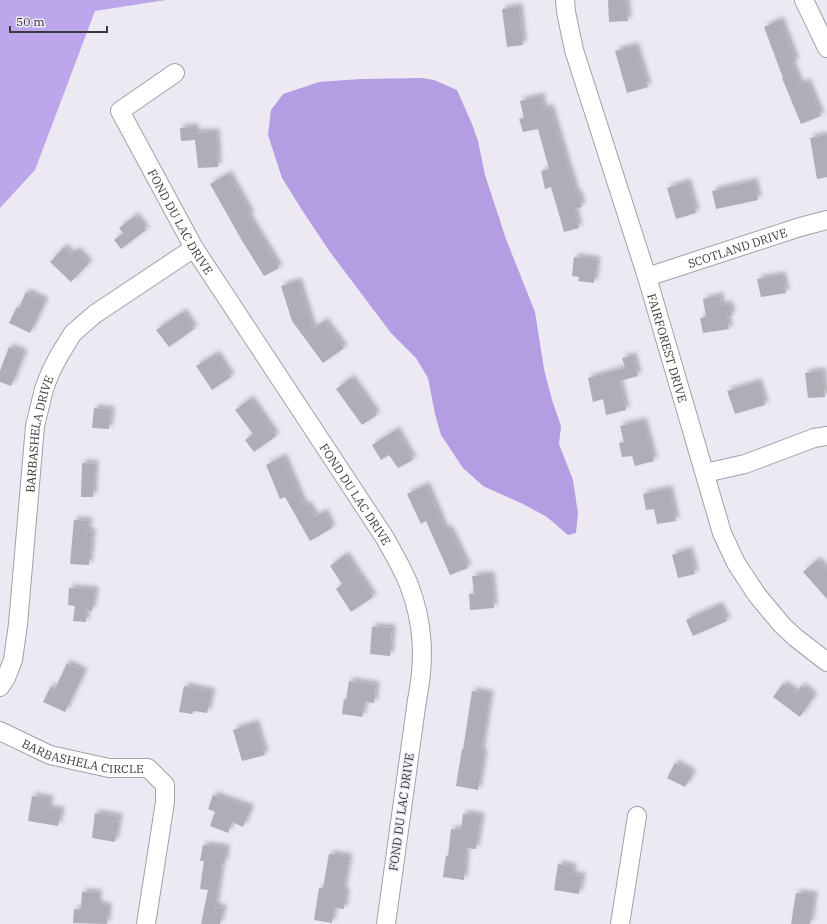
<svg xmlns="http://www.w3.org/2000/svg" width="827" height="924" font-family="'IBM Plex Serif',serif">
<defs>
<filter id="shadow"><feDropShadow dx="3.5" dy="-3.5" stdDeviation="2" flood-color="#0004"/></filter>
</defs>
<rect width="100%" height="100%" fill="#ece9f3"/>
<path fill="#bca6ec" d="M 0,0 L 166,0 L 95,11 L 35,170 L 0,208 Z"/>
<path fill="#b49ee3" d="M 422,78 L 434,80 L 457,90 L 472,124 L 478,141 L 485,175 L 506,239 L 535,312 L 544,369 L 552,400 L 561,426 L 559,444 L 573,480 L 578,513 L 576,533 L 568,535 L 547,517 L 523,504 L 483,486 L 463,468 L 441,435 L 435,414 L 428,378 L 416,358 L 391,333 L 330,252 L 302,210 L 282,178 L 268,135 L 271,110 L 283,94 L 319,82 L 360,79 Z"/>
<path fill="#b0adb6" filter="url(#shadow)" d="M 608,0 L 626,0 L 628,21 L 609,22 Z
M 519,7 L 523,45 L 507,47 L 502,9 Z
M 780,20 L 796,62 L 791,63 L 800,85 L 807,82 L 821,116 L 801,124 L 782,78 L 783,78 L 764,27 Z
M 635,46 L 648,87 L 627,93 L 615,51 Z
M 541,96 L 543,109 L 550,108 L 576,194 L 578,193 L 582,207 L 574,209 L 579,228 L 564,232 L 551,187 L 545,189 L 541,171 L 549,169 L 538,129 L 523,132 L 519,119 L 524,118 L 520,101 Z
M 195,127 L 195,133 L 216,132 L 218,167 L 198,168 L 195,140 L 181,141 L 180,128 Z
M 827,135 L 827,177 L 817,179 L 810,138 Z
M 228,174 L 251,215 L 248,217 L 279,268 L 264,276 L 241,239 L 210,184 Z
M 754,181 L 758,200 L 716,209 L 712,191 Z
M 687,182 L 696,213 L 676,219 L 667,188 Z
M 135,216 L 146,230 L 121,249 L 114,240 L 123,233 L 119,228 Z
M 64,247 L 71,255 L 76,250 L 89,263 L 71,282 L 50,262 Z
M 574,257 L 597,260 L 594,283 L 578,281 L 579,277 L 572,276 Z
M 782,275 L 786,293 L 761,297 L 757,279 Z
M 298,281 L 313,329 L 324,321 L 344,348 L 323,363 L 292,321 L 281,286 Z
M 26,292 L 45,301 L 30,333 L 9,323 L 17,307 L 19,308 Z
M 720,296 L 721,306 L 729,304 L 732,316 L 727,317 L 729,329 L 703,333 L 700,318 L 706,317 L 703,299 Z
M 183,312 L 194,329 L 169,347 L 156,330 Z
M 9,347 L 24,353 L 11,386 L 0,382 L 0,371 Z
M 216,354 L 231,377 L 212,390 L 196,366 Z
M 633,356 L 638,376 L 619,381 L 626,410 L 606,415 L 603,399 L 593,402 L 588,378 L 625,368 L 622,358 Z
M 822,371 L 825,397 L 808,398 L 805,373 Z
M 351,378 L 377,415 L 362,425 L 336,389 Z
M 758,382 L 765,405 L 735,414 L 727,391 Z
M 250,399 L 276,436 L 254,452 L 245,440 L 253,434 L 235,410 Z
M 94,408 L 111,410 L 109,429 L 92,428 Z
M 643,421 L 654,461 L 635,466 L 632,456 L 622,457 L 619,443 L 624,442 L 620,426 Z
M 396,430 L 413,460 L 398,468 L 389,455 L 381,460 L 372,445 Z
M 283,457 L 304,506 L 307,504 L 315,517 L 324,512 L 332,528 L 310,541 L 285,497 L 280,499 L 266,465 Z
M 82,463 L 95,464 L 93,497 L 81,497 Z
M 426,485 L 445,530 L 449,529 L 468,568 L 450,575 L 426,521 L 421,524 L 407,494 Z
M 669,489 L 676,521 L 657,524 L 654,509 L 646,510 L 643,494 Z
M 74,520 L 89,521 L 87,531 L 92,532 L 89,565 L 70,564 Z
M 689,550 L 695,574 L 678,578 L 672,555 Z
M 345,555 L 373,597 L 351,612 L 336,589 L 342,584 L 330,566 Z
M 817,560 L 827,571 L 827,599 L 803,572 Z
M 491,575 L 494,608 L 470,610 L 469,594 L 474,594 L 472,576 Z
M 69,588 L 95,590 L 92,611 L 86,610 L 86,622 L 73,621 L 75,606 L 68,605 Z
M 719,605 L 727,621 L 693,636 L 686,620 Z
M 372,627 L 392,628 L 390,656 L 370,654 Z
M 67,663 L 84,672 L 65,712 L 43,702 L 51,686 L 55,689 Z
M 349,681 L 376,685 L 374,703 L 365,702 L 362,717 L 342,714 L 344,699 L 346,700 Z
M 783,684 L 796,693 L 801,686 L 814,696 L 800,717 L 773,697 Z
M 184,686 L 212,692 L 207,713 L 194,711 L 192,714 L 179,712 Z
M 472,691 L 490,694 L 481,753 L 484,753 L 478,790 L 456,786 L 462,749 L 463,750 Z
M 255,723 L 265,755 L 242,761 L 233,730 Z
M 675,763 L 693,773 L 685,787 L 667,778 Z
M 213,795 L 251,808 L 243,827 L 232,822 L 228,833 L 210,826 L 215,812 L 208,809 Z
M 32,796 L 50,799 L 48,809 L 61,810 L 58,826 L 28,821 Z
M 95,813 L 119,817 L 115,842 L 92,838 Z
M 463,814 L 481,816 L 476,849 L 466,848 L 464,880 L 443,877 L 446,856 L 448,856 L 451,829 L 461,830 Z
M 203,845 L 226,848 L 225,862 L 222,862 L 215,907 L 223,908 L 220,924 L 201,924 L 208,890 L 200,889 L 204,861 L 200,861 Z
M 329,854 L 349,857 L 343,891 L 346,891 L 344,909 L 334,908 L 332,923 L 314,920 L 319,888 L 323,888 Z
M 558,864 L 573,867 L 572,875 L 582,876 L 579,894 L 554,890 Z
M 82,892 L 98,893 L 98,905 L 108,906 L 107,924 L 73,923 L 74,909 L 81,910 Z
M 796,893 L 814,895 L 810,924 L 791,924 Z"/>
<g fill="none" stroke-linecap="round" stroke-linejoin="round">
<g stroke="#a29fa8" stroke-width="20">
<g id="minor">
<path id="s1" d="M 565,0 L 566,12 L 574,50 L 647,277 L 722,533 L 736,563 L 757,595 L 782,625 L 796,638 L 827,662"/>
<path d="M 804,0 L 827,48"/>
<path id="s2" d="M 175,73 L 120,111 L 194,248 L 385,538 C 393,553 403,569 409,585 C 424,624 425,660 417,700 L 386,924"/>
<path id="s3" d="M 647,277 L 800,227 L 827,220"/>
<path d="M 705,473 L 745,464 L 814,438 L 827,436"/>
<path id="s4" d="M 0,687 L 6,678 L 13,660 L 18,624 L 35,426 L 44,389 L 51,371 L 60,354 L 73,333 L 95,314 L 194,248"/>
<path id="s5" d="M 0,731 L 50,755 L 109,768 L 148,768 L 165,785 L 165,802 L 146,924"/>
<path d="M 620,924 L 637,816"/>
</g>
</g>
<use href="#minor" stroke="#fff" stroke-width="18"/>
</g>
<g text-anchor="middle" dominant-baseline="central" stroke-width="3" stroke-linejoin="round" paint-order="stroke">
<g font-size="12" fill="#3a393d" stroke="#ece9f3">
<text stroke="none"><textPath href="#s2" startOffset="193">FOND DU LAC DRIVE</textPath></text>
<text stroke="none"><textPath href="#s3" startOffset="95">SCOTLAND DRIVE</textPath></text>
<text stroke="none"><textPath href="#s1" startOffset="363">FAIRFOREST DRIVE</textPath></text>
<text stroke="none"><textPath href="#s4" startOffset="258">BARBASHELA DRIVE</textPath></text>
<text stroke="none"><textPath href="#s2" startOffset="517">FOND DU LAC DRIVE</textPath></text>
<text stroke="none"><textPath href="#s5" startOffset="88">BARBASHELA CIRCLE</textPath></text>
<text transform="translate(401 812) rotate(-82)">FOND DU LAC DRIVE</text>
</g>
</g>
<path d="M10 26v6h97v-6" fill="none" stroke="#3a393d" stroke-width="2"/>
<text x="16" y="26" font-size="12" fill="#3a393d" stroke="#ece9f3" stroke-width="3" paint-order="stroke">50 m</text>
</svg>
